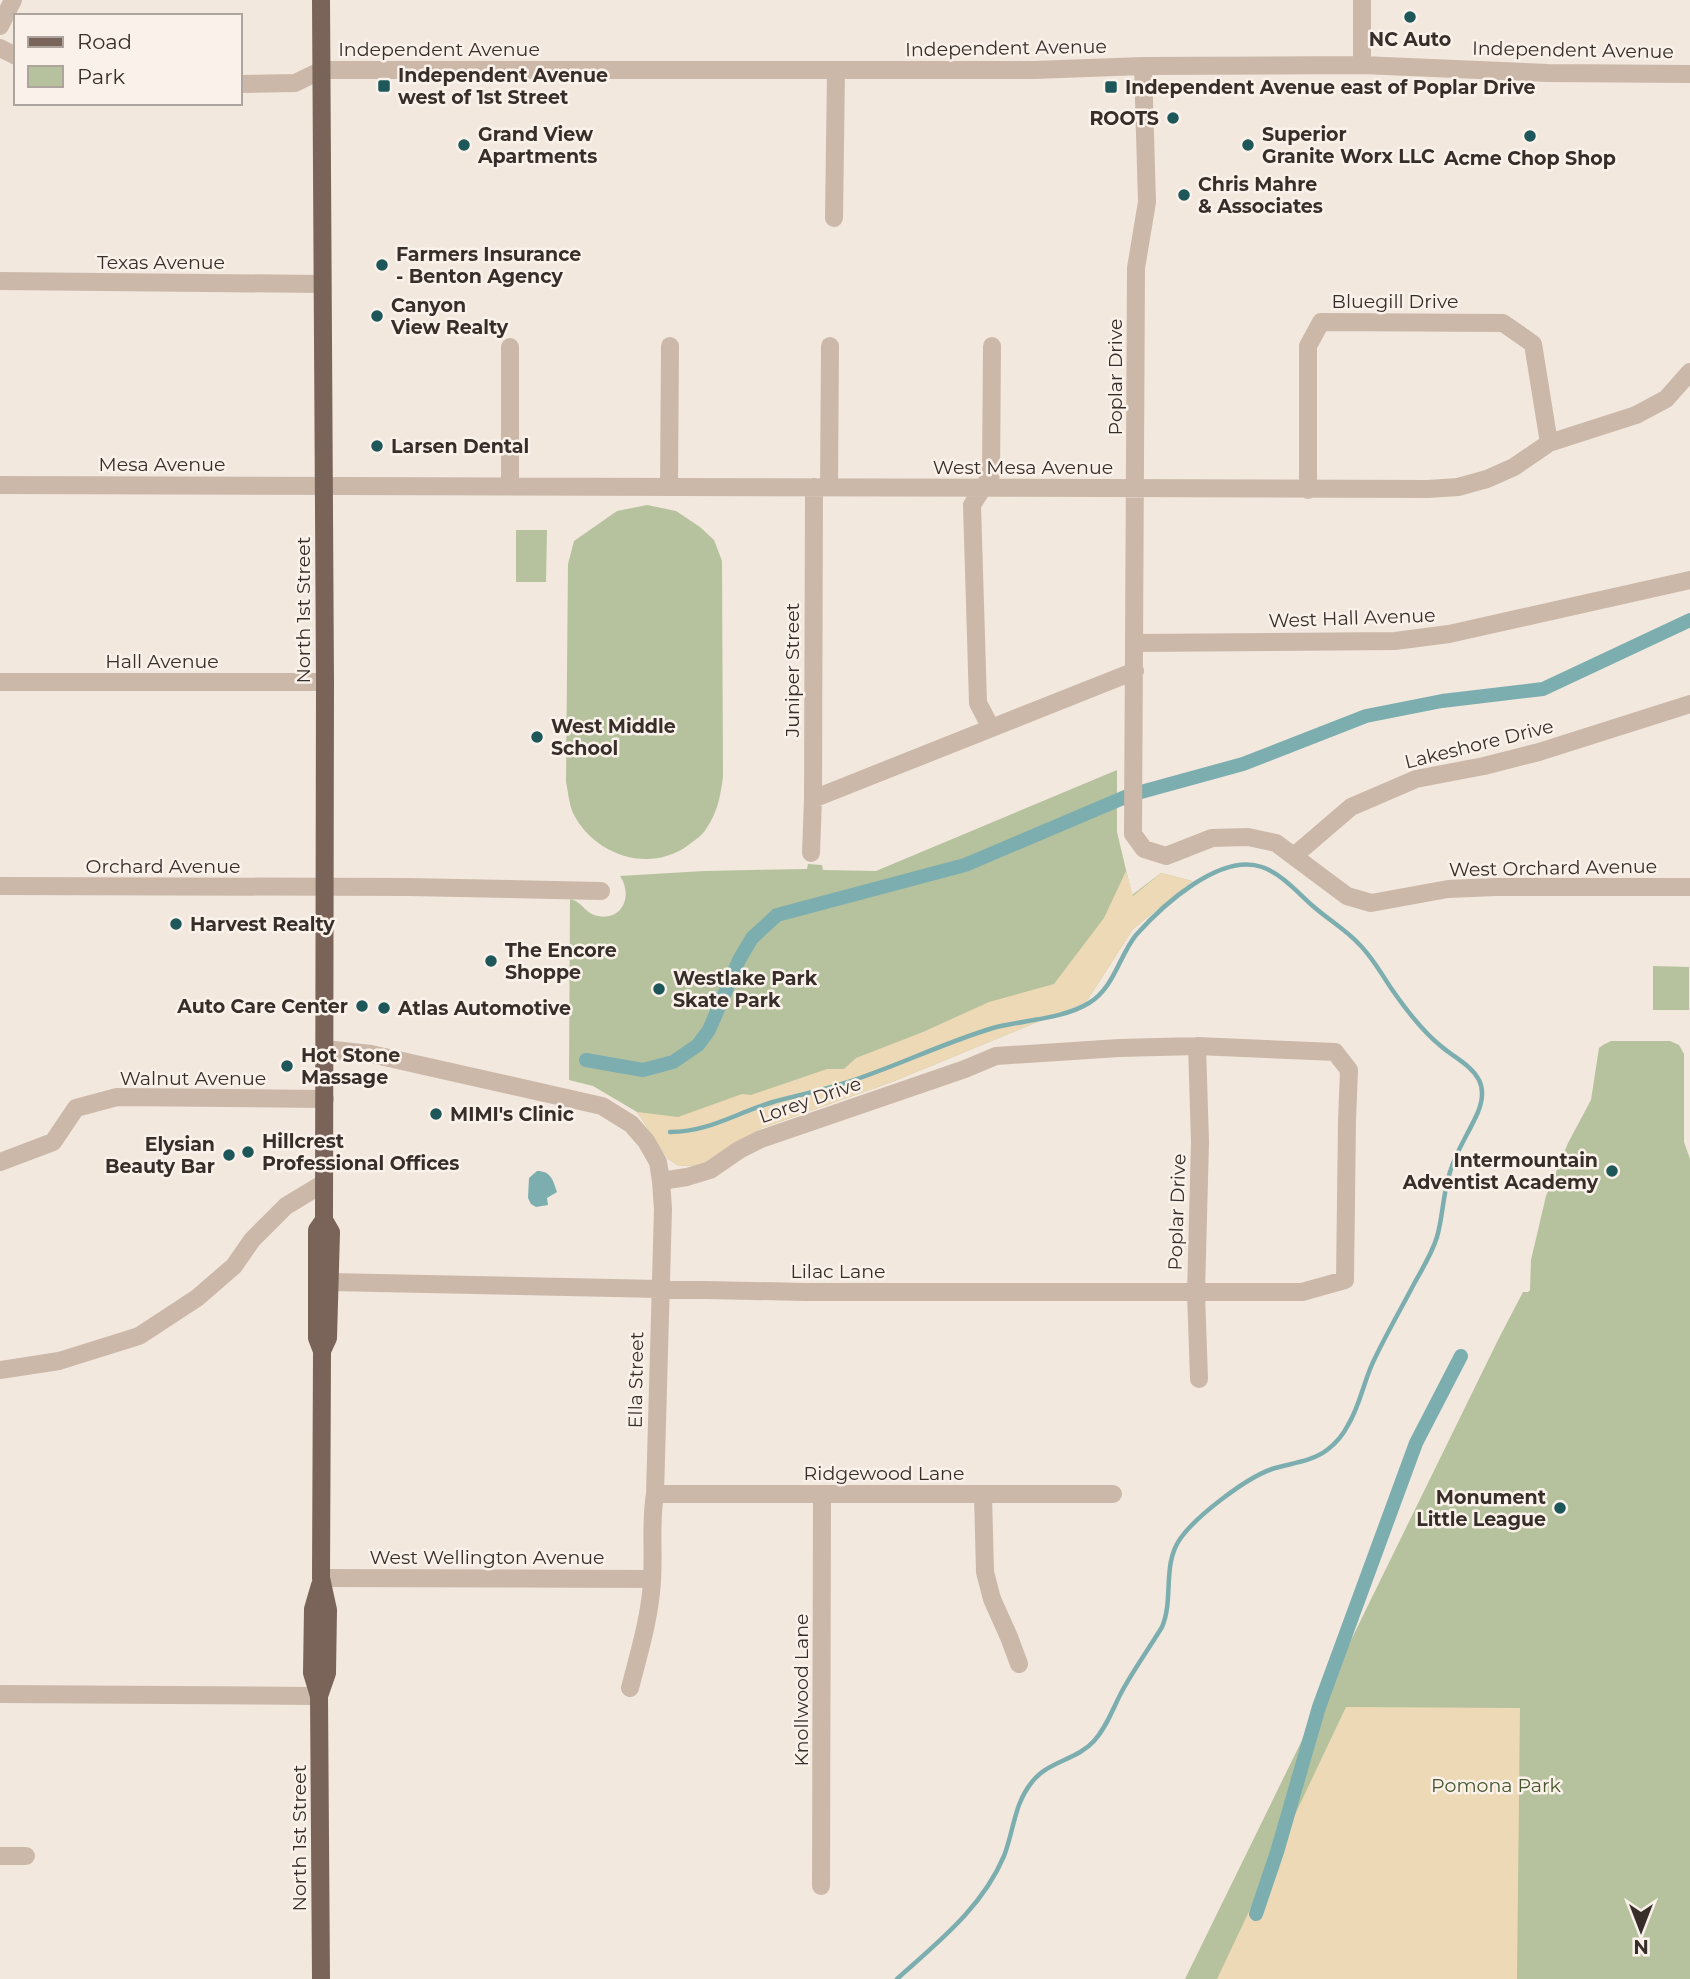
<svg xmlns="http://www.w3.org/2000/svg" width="1690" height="1979" font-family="Montserrat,sans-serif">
<rect width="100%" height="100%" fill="#f2e8de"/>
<path fill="#b6c29d" d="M 647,505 L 676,511 L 700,527 L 714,540 L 722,561 L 723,777 C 720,799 717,814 704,832 C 699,838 692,842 687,846 C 648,874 593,854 573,813 C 569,804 568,791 566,782 L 568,564 L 574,541 L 617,511 Z
M 516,530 L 547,530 L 546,582 L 516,582 Z
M 1117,770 L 1117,832 L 1132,895 L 1161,873 L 1192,881 L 1133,929 L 1086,1002 L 892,1082 L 759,1129 L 702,1165 L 679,1166 L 668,1159 L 637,1112 L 593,1086 L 569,1080 L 570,899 C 582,901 585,914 598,916 C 623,921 633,895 620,876 L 704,871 L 807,869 L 808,864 L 822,865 L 823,870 L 876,871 Z
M 1653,966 L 1689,967 L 1689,1010 L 1653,1010 Z
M 1611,1041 L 1670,1041 L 1679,1045 L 1684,1054 L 1684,1142 L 1690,1159 L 1690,1979 L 1185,1979 L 1499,1338 L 1523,1292 L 1528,1292 L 1530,1290 L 1531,1260 L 1546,1196 L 1568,1143 L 1591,1100 L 1599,1048 L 1603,1045 Z"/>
<path fill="#edd9b5" d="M 1126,871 L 1133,896 L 1161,873 L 1192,881 L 1133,929 L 1086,1002 L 892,1082 L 759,1129 L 702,1165 L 679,1166 L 668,1159 L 637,1112 L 678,1117 L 742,1094 L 751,1095 L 827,1069 L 844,1069 L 856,1058 L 923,1032 L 989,1002 L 1054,984 L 1104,918 Z
M 1346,1707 L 1520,1708 L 1517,1979 L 1217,1979 Z"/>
<path fill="#7caeb0" d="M 537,1171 C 551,1171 553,1180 557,1192 L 547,1198 L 548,1205 L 536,1207 L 531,1204 L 528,1198 L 529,1178 Z"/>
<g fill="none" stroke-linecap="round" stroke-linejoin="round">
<path stroke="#7caeb0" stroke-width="4.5" d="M 670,1132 C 709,1132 736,1113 773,1102 C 797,1095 821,1091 845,1083 C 895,1067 943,1043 993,1028 C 1023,1020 1063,1019 1089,1003 C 1114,988 1119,956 1136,935 C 1162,906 1220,852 1262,867 C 1282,874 1298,893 1314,907 C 1329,920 1346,930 1359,944 C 1373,958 1382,975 1393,991 C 1407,1011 1423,1032 1442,1047 C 1455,1058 1471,1065 1479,1080 C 1484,1090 1482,1102 1478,1112 C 1469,1133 1456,1151 1450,1172 C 1443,1193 1443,1216 1437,1237 C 1432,1253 1423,1268 1415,1282 C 1402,1307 1388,1331 1376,1356 C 1364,1378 1361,1404 1348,1425 C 1343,1435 1335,1444 1327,1450 C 1311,1462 1291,1463 1272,1469 C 1246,1478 1196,1516 1180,1539 C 1162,1565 1174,1599 1162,1627 C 1148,1650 1132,1672 1120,1695 C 1112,1711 1106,1728 1094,1741 C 1077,1760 1048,1761 1032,1782 C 1014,1804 1014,1830 1004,1856 C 982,1908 938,1942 897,1979"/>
<path stroke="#7caeb0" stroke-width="14" d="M 586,1060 L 643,1070 L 673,1062 L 698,1045 L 709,1030 L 739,960 L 752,938 L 777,915 L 965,865 L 1130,795 L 1243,764 L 1366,716 L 1442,701 L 1543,689 L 1690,620
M 1256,1914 L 1277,1852 L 1319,1707 L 1416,1443 L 1461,1356"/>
<path stroke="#cbb8a9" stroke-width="18" d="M 1362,0 L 1362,65
M 0,26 L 13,0
M 0,48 L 16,56
M 1143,66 L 1147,202 L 1136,268 L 1133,834 L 1144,849 L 1166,856 L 1212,838 L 1248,837 L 1276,843 L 1347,896 L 1371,903 L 1448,889 L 1496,887 L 1690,887
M 240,84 L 295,83 L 322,70 L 1034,70 L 1143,66 L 1362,65 L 1548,73 L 1690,74
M 834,218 L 836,71
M 0,281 L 322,284
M 510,347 L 510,486
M 0,485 L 1428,489 L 1458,487 L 1487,479 L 1514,467 L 1549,443 L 1636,415 L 1666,399 L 1690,372
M 669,487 L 670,346
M 829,487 L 830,346
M 1308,490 L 1308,346 L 1321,322 L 1503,323 L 1533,344 L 1549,443
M 1135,643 L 1395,641 L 1449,634 L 1690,580
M 0,682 L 325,682
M 991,728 L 978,703 L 972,505 L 991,475 L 992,346
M 813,799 L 1135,671
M 811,853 L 813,799 L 814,487
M 1295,855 L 1351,807 L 1416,779 L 1484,766 L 1539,752 L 1690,704
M 0,886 L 408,887 L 601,891
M 1197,1046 L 1200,1142 L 1196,1293 L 1199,1379
M 325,1049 L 371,1054 L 602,1106 L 631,1124 L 646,1141 L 658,1162 L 661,1181 L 663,1209 L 655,1494 C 650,1523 654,1552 652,1581 C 650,1617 639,1653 630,1688
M 0,1162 L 53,1142 L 76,1108 L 117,1097 L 325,1099
M 330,1282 L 805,1292 L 1302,1292 L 1345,1280 L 1347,1121 L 1349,1070 L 1335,1052 L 1197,1046 L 1119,1048 L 996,1056 L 965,1069 L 761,1139 L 739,1150 L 710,1170 L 687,1177 L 661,1181
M 0,1370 L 59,1361 L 139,1336 L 197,1298 L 234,1266 L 252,1240 L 286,1206 L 324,1183
M 655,1494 L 1113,1494
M 983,1494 L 985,1572 L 992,1599 L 1009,1637 L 1019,1664
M 321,1578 L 652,1579
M 0,1694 L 319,1696
M 0,1856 L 26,1856
M 821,1886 L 822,1494"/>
<path stroke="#7a645a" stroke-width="18" d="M 321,0 L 325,682 L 324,1220 L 331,1232 L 328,1338 L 322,1351
M 320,1585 L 313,1609 L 312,1673 L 319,1696 L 321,1979
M 319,1696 L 327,1673 L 328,1610 L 321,1578 L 322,1351 L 317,1338 L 317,1230 L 324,1220"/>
</g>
<g fill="#1e575a" stroke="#faf2ea" stroke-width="2.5">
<circle cx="1410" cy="17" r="7"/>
<rect x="377" y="79" width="14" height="14" rx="3.5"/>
<rect x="1104" y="80" width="14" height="14" rx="3.5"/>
<circle cx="1173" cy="118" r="7"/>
<circle cx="1530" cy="136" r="7"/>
<circle cx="464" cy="145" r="7"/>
<circle cx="1248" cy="145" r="7"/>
<circle cx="1184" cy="195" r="7"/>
<circle cx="382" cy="265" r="7"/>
<circle cx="377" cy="316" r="7"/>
<circle cx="377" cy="446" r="7"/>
<circle cx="537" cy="737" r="7"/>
<circle cx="176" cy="924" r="7"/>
<circle cx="491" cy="961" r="7"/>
<circle cx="659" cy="989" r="7"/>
<circle cx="362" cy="1006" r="7"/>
<circle cx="384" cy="1008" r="7"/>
<circle cx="287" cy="1066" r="7"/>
<circle cx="436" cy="1114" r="7"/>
<circle cx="248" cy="1152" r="7"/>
<circle cx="229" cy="1155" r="7"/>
<circle cx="1612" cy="1171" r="7"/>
<circle cx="1560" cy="1508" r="7"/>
</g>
<g text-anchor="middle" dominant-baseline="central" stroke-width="5" stroke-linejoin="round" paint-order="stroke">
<g font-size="19" font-weight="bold" fill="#382e29" stroke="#faf2ea" text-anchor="start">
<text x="1410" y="39" text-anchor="middle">NC Auto</text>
<text x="398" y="75">Independent Avenue<tspan x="398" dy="22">west of 1st Street</tspan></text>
<text x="1125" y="87">Independent Avenue east of Poplar Drive</text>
<text x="1159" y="118" text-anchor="end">ROOTS</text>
<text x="478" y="134">Grand View<tspan x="478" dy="22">Apartments</tspan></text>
<text x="1262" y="134">Superior<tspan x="1262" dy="22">Granite Worx LLC</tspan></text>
<text x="1530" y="158" text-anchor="middle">Acme Chop Shop</text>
<text x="1198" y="184">Chris Mahre<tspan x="1198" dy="22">&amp; Associates</tspan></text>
<text x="396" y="254">Farmers Insurance<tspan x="396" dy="22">- Benton Agency</tspan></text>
<text x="391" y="305">Canyon<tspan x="391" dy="22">View Realty</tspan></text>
<text x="391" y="446">Larsen Dental</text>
<text x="551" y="726">West Middle<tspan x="551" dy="22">School</tspan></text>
<text x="190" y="924">Harvest Realty</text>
<text x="505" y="950">The Encore<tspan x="505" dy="22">Shoppe</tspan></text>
<text x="673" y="978">Westlake Park<tspan x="673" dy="22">Skate Park</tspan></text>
<text x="348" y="1006" text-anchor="end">Auto Care Center</text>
<text x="398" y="1008">Atlas Automotive</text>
<text x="301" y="1055">Hot Stone<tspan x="301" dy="22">Massage</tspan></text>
<text x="450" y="1114">MIMI's Clinic</text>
<text x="262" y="1141">Hillcrest<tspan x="262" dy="22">Professional Offices</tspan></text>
<text x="215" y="1144" text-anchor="end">Elysian<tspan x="215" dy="22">Beauty Bar</tspan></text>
<text x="1598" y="1160" text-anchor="end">Intermountain<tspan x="1598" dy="22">Adventist Academy</tspan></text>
<text x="1546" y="1497" text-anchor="end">Monument<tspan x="1546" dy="22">Little League</tspan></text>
</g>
<g font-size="19" fill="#382e29" stroke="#faf2ea">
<text transform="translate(1006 48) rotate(-1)">Independent Avenue</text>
<text x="439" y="49">Independent Avenue</text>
<text transform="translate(1573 50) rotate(1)">Independent Avenue</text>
<text x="161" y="262">Texas Avenue</text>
<text x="1395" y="301">Bluegill Drive</text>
<text transform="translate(1115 377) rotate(-90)">Poplar Drive</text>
<text x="162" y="464">Mesa Avenue</text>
<text x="1023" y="467">West Mesa Avenue</text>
<text transform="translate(303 610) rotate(-90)">North 1st Street</text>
<text transform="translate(1352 618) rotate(-2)">West Hall Avenue</text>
<text x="162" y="661">Hall Avenue</text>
<text transform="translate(792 670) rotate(-90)">Juniper Street</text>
<text transform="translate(1479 744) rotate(-14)">Lakeshore Drive</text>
<text x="163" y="866">Orchard Avenue</text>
<text transform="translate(1553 868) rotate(-1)">West Orchard Avenue</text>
<text x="193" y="1078">Walnut Avenue</text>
<text transform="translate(810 1100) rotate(-19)">Lorey Drive</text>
<text transform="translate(1177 1212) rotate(-88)">Poplar Drive</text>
<text x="838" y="1271">Lilac Lane</text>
<text transform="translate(636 1380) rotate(-89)">Ella Street</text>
<text x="884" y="1473">Ridgewood Lane</text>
<text x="487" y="1557">West Wellington Avenue</text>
<text transform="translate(801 1690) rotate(-90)">Knollwood Lane</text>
<text transform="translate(299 1838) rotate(-90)">North 1st Street</text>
</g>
<g font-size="19" fill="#48562d" stroke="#faf2ea">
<text x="1496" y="1785">Pomona Park</text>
</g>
</g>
<rect x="14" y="14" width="228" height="91" fill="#faf2ea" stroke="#aca49d" stroke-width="2"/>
<rect x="28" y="37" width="35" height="10" fill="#7a645a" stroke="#aca49d" stroke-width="2"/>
<text x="77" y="49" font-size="21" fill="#382e29">Road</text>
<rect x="28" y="66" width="35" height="21" fill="#b6c29d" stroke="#aca49d" stroke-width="2"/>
<text x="77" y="84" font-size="21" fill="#382e29">Park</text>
<g transform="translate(1641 1930) rotate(180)" stroke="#faf2ea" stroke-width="5" paint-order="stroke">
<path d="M0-5L12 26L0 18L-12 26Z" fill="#382e29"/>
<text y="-10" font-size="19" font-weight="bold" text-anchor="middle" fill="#382e29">N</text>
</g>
</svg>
